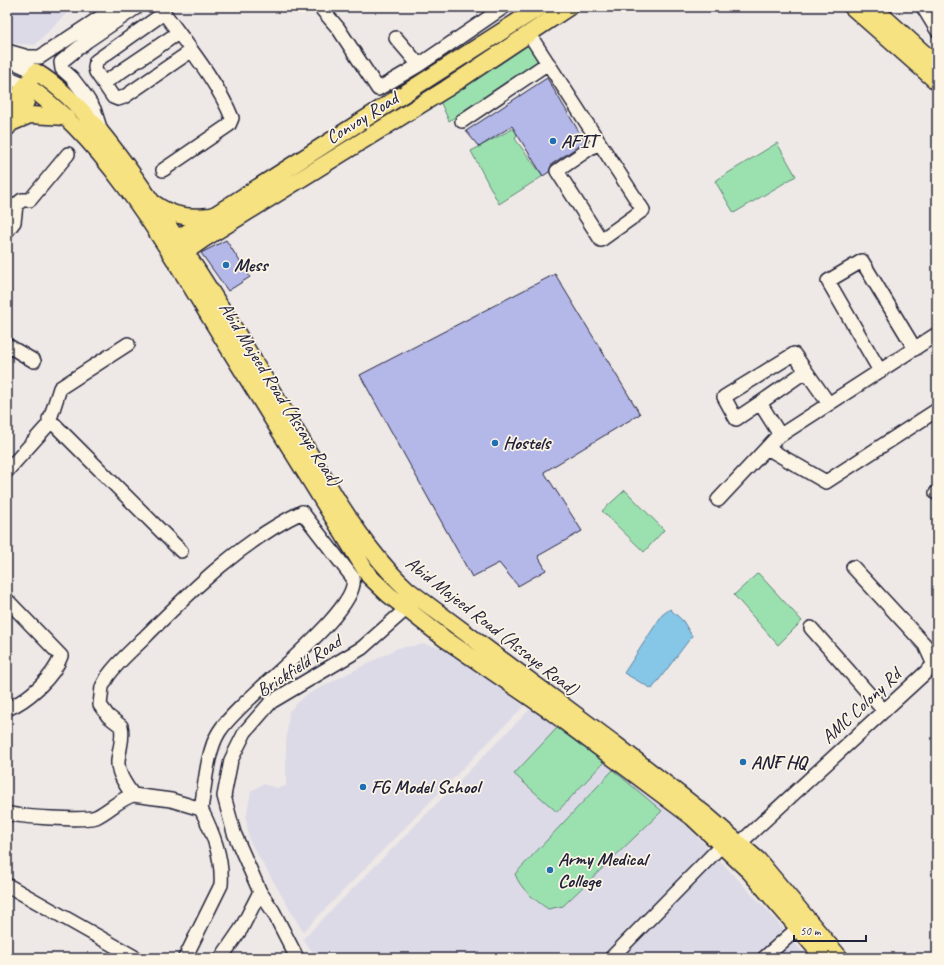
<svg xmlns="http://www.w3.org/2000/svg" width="944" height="965" font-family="Caveat,sans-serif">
<rect width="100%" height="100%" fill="#eee9e6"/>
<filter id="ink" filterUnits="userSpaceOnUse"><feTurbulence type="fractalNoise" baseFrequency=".025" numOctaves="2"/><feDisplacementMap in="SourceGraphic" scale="8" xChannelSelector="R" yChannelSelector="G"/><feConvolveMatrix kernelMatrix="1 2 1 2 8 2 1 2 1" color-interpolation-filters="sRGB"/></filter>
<g filter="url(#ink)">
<path fill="#dddae7" d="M 7,7 L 73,7 L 35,45 L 7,43 Z
M 425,644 L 449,650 L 524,706 L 303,932 L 249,840 L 246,818 L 251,791 L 263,784 L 277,788 L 286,786 L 286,742 L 289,711 L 306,695 L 398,648 Z
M 531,708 L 616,769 L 689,828 L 769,912 L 808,958 L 317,958 L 303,939 Z"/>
<path fill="#9be1af" stroke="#5e8275" d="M 531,40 L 545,59 L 449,121 L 440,101 Z
M 520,125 L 515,139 L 543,176 L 499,204 L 471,151 Z
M 777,143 L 796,176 L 734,213 L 715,181 Z
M 625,490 L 664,530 L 644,552 L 602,511 Z
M 758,573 L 802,621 L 778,645 L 734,595 Z
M 557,728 L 604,762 L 557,812 L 514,774 Z
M 613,770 L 662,811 L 563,906 L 548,909 C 534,899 521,890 515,874 Z"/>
<path fill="#86c6e7" stroke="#5e84a2" d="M 670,609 L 683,621 L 692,636 L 652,689 L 624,673 L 662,615 Z"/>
<path fill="#b4b8e9" stroke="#22223b" d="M 547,78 L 585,142 L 552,164 L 549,172 L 543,176 L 512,126 L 479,147 L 466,131 Z
M 226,240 L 250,277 L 228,291 L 201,253 Z
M 555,274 L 640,414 L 544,472 L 582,531 L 538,556 L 546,570 L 518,586 L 499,563 L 472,577 L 360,375 Z"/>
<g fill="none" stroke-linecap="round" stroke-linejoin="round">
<g stroke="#22223b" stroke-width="16">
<path id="minor" d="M 160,7 C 183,40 218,82 232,118 L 229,125 L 163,170
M 320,7 L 338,28 L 378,89 L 419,65
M 923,7 L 937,30
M 164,13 L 96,61 L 95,68 L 96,72 L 113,97 L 118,99 L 124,97 L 191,51
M 529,34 L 643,210 L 601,240 L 557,171 L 599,142
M 396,38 L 419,65 L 504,7
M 7,51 L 28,57 L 40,57 L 116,7
M 7,59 L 36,72
M 7,77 L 26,85
M 104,83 L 178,33
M 462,121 L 548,63
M 101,131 L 94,109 L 85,95 L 72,78 L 62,69 L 61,62 L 87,41 L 137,7
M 7,231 L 14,222 L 16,205 L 22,200 L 30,200 L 68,154
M 7,345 L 34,361
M 880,371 L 828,281 L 862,261 L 915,349
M 760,403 L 806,371
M 49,419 L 181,551
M 780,435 L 760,403 L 736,419 L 724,397 L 794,354 L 829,404
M 767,448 L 826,482 L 937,410
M 7,471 L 48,425 L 60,388 L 128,344
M 936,493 L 937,493
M 718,500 L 776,438 L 937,334
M 853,567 L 925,645 L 934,665
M 7,600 L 61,656 C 54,677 27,701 7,709
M 811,628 L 884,711
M 7,813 C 19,817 84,821 96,817 C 109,811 118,800 133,795 C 126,786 117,773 118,761 C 119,749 124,738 121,726 L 108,716 L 100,705 L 102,687 L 108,676 C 119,660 135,648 148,634 C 194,588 242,541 302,512 L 353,578 C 361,612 239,699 219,732 C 207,751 205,786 201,809 L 171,800 L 133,795
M 739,844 L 937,662
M 7,885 L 136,958
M 185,958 L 221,885 C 223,858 213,833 201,809
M 221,958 L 241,929 L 260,892
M 297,958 L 273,911 L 260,892 L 234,833 L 224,796 L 231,760 L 245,732 L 271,702 L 362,648 L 414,602
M 611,958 L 722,845
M 764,958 L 798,928"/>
</g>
<g stroke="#22223b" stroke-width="19">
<path id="major" d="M 852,7 L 937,82
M 873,7 L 937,65
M 26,85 C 107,140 169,251 220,334 C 270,415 319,495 369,576 L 389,595 L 445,639 L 553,713 L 692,817 L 750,872 L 824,958
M 7,110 L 36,72 C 81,99 124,161 154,205 C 220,301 279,403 339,503 C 360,535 380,565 408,590 L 615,744 L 706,815 L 758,860 L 840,958
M 11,123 L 30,115 L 66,117
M 7,128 L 26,102
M 155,204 C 173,217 190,218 211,216
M 169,244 L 540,7
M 178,257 L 204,239 L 446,89 L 569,7"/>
</g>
<use href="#minor" stroke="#fcf5e5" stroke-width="13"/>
<use href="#major" stroke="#f7e281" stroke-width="16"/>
</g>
</g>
<g fill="#1f6fb2" stroke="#fcf5e5" stroke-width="1.5">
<circle cx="553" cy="141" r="4"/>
<circle cx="226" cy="265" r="4"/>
<circle cx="495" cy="443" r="4"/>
<circle cx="743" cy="762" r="4"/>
<circle cx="363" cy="787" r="4"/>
<circle cx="550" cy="870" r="4"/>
</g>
<g text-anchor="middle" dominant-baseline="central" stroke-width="3.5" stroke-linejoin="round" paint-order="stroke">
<g font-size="19" fill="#22223b" stroke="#fcf5e5">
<text transform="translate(362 118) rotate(-32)">Convoy Road</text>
<text transform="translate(280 394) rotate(58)">Abid Majeed Road (Assaye Road)</text>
<text transform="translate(492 626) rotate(38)">Abid Majeed Road (Assaye Road)</text>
<text transform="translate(299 666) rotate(-33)">Brickfield Road</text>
<text transform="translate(861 706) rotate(-43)">AMC Colony Rd</text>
</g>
<g font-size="19" font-weight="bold" fill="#22223b" stroke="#fcf5e5" text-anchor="start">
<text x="561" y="141">AFIT</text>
<text x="234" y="265">Mess</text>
<text x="503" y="443">Hostels</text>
<text x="751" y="762">ANF HQ</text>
<text x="371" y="787">FG Model School</text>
<text x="558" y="859">Army Medical<tspan x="558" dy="22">College</tspan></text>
</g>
</g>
<rect width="944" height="965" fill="none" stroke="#fcf5e5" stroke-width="24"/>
<rect x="12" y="12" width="920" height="941" fill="none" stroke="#22223b" stroke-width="1.5" filter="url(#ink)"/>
<path d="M794 935v6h72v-6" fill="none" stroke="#22223b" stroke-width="2"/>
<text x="800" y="935" font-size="12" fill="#22223b" stroke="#fcf5e5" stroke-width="3" paint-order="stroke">50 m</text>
</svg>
